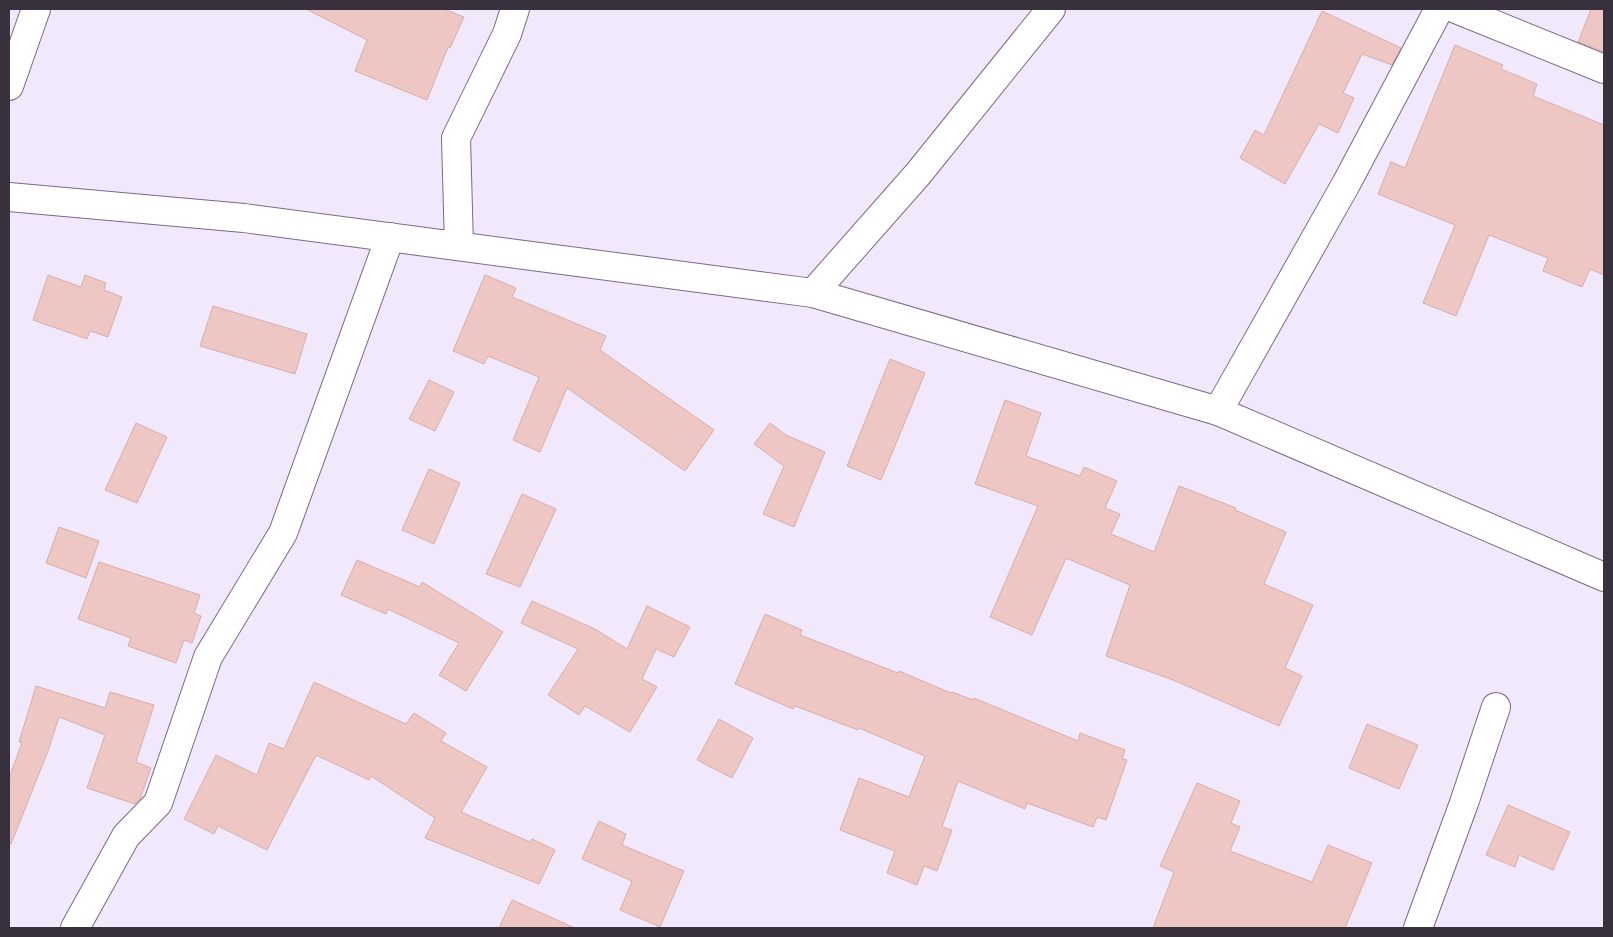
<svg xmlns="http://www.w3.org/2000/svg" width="1613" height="937" font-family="Figtree,sans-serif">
<rect width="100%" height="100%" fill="#f2e8fb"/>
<path fill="#eec6c3" stroke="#d5aeaa" d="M 306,9 L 444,9 L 464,17 L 450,48 L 448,47 L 427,100 L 355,71 L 367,40 Z
M 1591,9 L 1604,9 L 1604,52 L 1578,42 Z
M 1322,11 L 1401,48 L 1392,65 L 1362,54 L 1343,93 L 1354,98 L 1338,133 L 1319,124 L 1285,184 L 1240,158 L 1255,130 L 1264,135 Z
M 1455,45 L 1503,65 L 1501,69 L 1537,84 L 1533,96 L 1604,125 L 1604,275 L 1590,269 L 1582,287 L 1543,271 L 1548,258 L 1489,235 L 1456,316 L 1423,303 L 1455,225 L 1378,194 L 1391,162 L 1405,168 Z
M 48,275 L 81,287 L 85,275 L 106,283 L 104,290 L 122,297 L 108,337 L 90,331 L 87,339 L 33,320 Z
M 485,275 L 516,288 L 512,297 L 606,336 L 600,350 L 714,430 L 685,471 L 567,388 L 540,452 L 513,440 L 539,377 L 488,356 L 484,364 L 453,351 Z
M 213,306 L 307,334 L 295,374 L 200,346 Z
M 890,359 L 925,373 L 881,480 L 847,466 Z
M 429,380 L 454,392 L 435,431 L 409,419 Z
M 1005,400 L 1041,413 L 1026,456 L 1080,476 L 1084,467 L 1117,481 L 1105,508 L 1120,514 L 1111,534 L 1154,552 L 1179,486 L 1236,508 L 1235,510 L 1286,532 L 1264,584 L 1313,605 L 1285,668 L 1302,676 L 1279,726 L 1173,680 L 1106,656 L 1130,585 L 1066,558 L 1032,635 L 990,617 L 1038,506 L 975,484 Z
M 136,423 L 167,437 L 137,503 L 105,490 Z
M 770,423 L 786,435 L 825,452 L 794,527 L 763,514 L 784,466 L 754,444 Z
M 429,469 L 460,483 L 434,544 L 402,530 Z
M 522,494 L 556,509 L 520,587 L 486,574 Z
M 59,527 L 99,541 L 86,578 L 46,563 Z
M 357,560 L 420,587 L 422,582 L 503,632 L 466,691 L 439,675 L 459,643 L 388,609 L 386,614 L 341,595 Z
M 99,562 L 200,595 L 194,613 L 201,616 L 192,643 L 184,640 L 176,663 L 128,646 L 131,638 L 78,619 Z
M 532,601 L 595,629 L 627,649 L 647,606 L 690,627 L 674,657 L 656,649 L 642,679 L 657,687 L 630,732 L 585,706 L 579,715 L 548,695 L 578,649 L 521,623 Z
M 765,614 L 802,630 L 800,635 L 898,673 L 899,671 L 951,693 L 952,692 L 973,700 L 974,698 L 1078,741 L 1080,733 L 1125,750 L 1122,759 L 1127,760 L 1106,820 L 1097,817 L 1093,827 L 1027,803 L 1025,809 L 958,781 L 942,827 L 952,830 L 937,871 L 924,866 L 917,885 L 887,873 L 895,851 L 840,830 L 859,778 L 909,797 L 925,756 L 859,728 L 858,730 L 795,706 L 793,709 L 735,684 Z
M 314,682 L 406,724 L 414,713 L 446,733 L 441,741 L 487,767 L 461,812 L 530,842 L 532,839 L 555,850 L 539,884 L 425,838 L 435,818 L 371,776 L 369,780 L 316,755 L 267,850 L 218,826 L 214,834 L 184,819 L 216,755 L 257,775 L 269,743 L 284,749 Z
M 36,686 L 105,708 L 110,692 L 154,705 L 136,762 L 151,768 L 140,799 L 135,804 L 87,788 L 105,735 L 59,717 L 48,751 L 11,844 L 9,843 L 9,778 L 22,743 L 19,742 Z
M 719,719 L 753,738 L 732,778 L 697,760 Z
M 1367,724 L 1418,745 L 1399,789 L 1349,768 Z
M 1197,783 L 1240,801 L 1231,823 L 1240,827 L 1230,851 L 1312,882 L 1328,845 L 1372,863 L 1345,928 L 1153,928 L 1174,872 L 1160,866 Z
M 1508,805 L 1570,832 L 1553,870 L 1519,855 L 1515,867 L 1486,855 Z
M 599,821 L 626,834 L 622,845 L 684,871 L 660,927 L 620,910 L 632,881 L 582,859 Z
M 512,900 L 575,928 L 499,928 Z"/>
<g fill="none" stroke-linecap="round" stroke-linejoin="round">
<g stroke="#796a86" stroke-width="30">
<path id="minor" d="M 1456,9 L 1604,69
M 9,86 L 36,9
M 459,246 L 456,138 L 507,34 L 515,9
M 813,293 L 918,174 L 1051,9
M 1218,411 L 1346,184 L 1439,9
M 75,928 L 126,836 L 158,803 L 208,657 L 283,533 L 390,237
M 1418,928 L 1464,803 L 1496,707"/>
</g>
<g stroke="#796a86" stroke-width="30">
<path id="tertiary" d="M 9,197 L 244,218 L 813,293 L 1218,411 L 1604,577"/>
</g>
<use href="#minor" stroke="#fff" stroke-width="28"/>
<use href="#tertiary" stroke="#fff" stroke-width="28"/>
</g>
<rect width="1613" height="937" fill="none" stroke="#38313d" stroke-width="20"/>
</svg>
